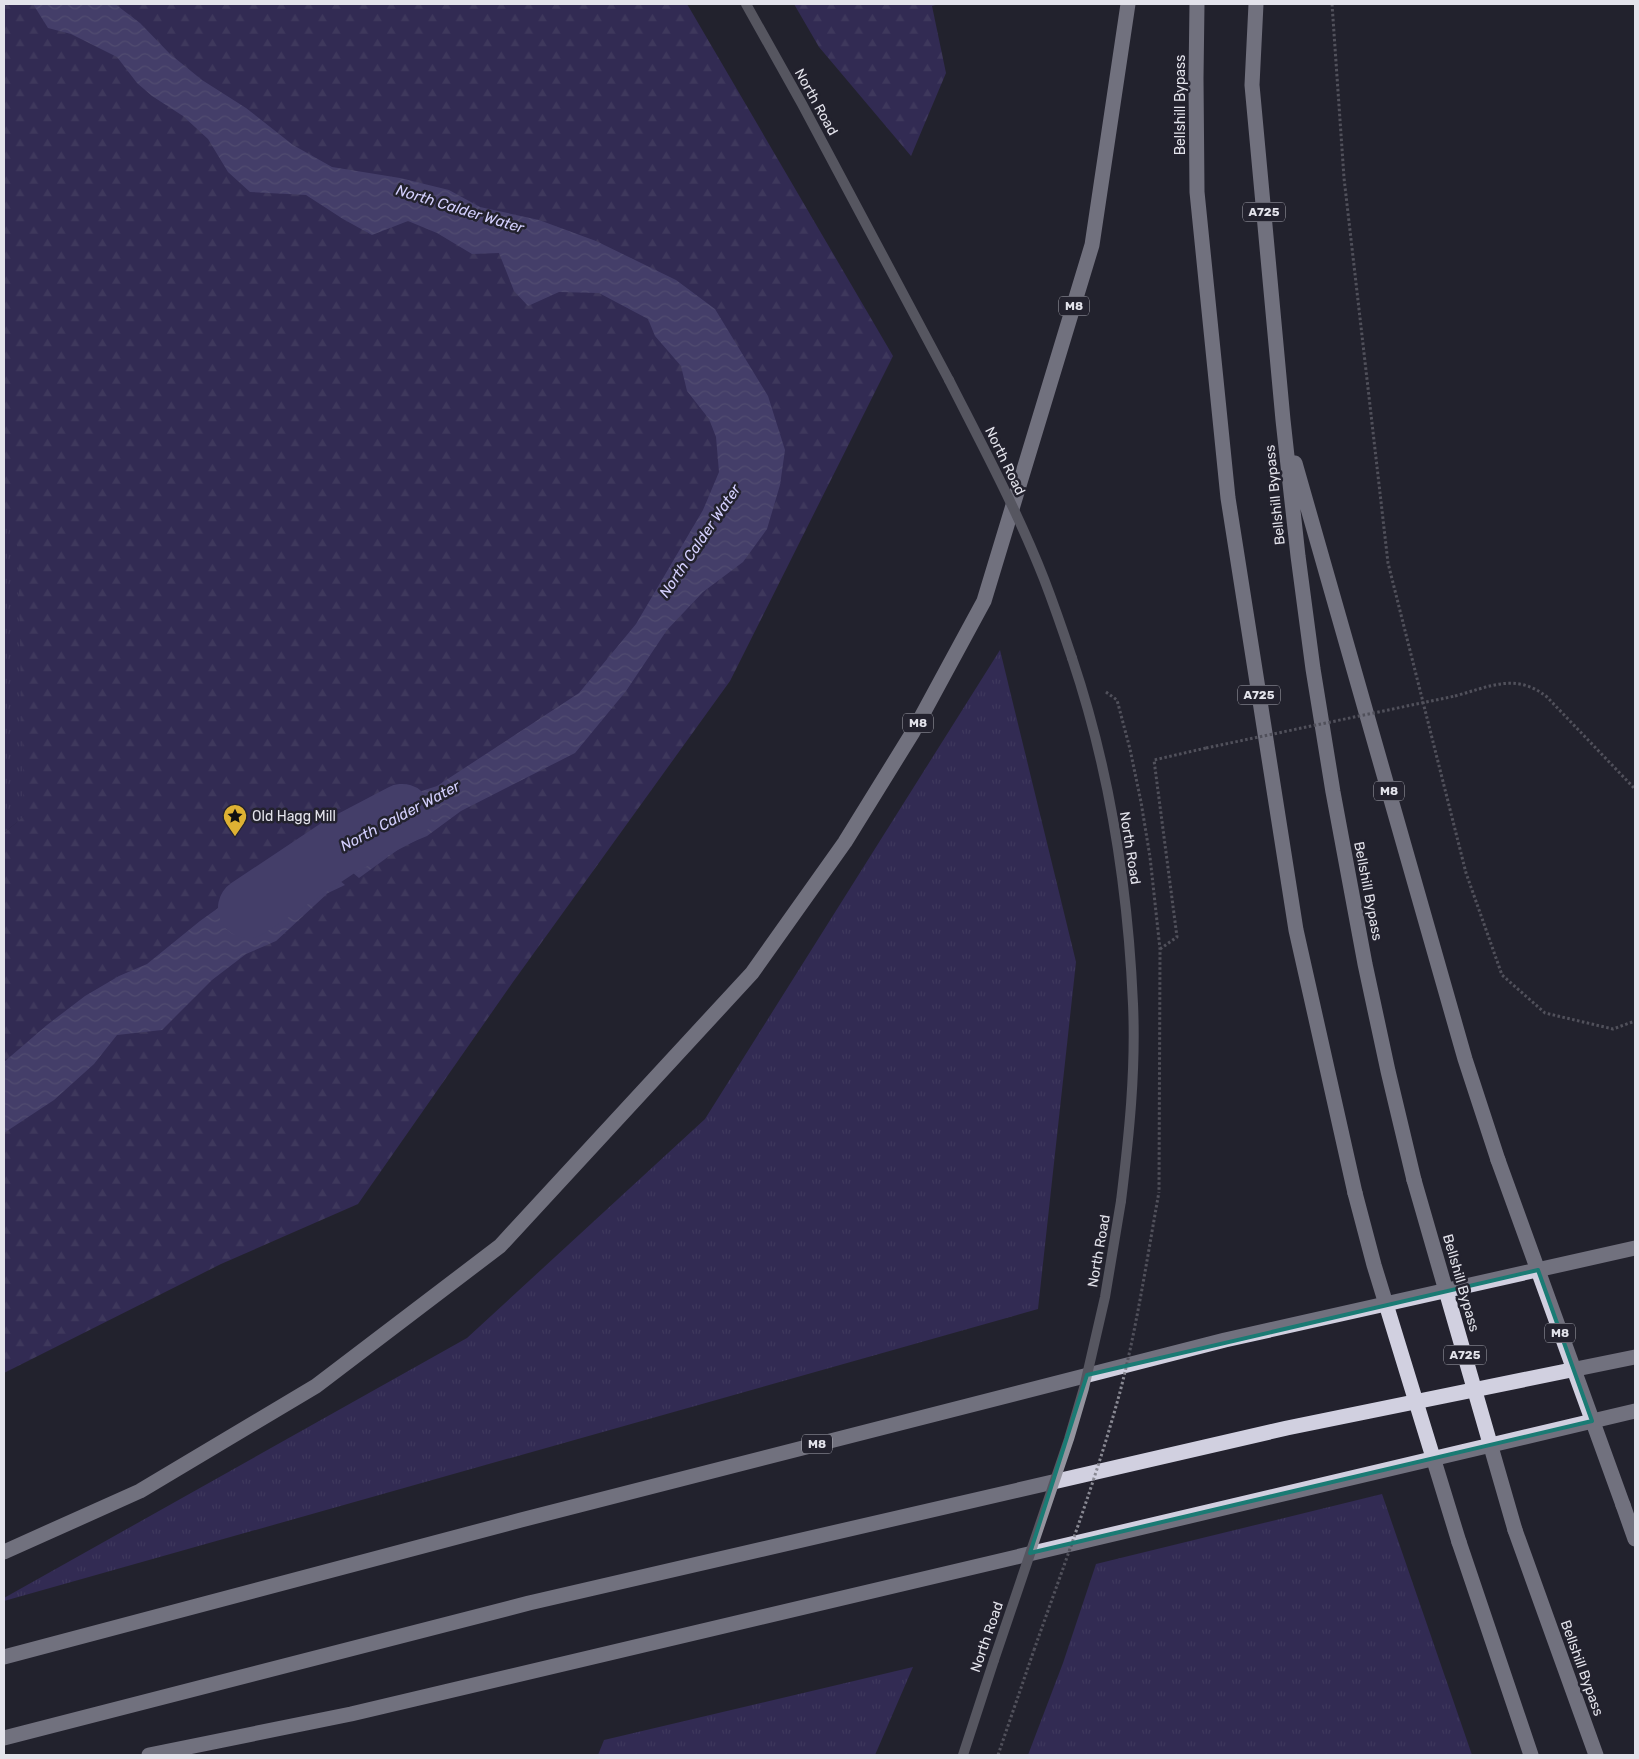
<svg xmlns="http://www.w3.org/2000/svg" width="1639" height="1759" font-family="Rubik,sans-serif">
<defs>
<pattern id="grass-tufts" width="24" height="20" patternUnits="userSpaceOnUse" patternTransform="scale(1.25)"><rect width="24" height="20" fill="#453582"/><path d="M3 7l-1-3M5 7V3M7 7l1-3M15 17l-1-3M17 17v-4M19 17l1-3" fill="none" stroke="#605294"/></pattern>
<pattern id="forest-firs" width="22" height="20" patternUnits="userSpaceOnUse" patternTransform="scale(1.25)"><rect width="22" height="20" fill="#453582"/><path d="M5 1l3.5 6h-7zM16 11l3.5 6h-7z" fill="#605294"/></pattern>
<pattern id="water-waves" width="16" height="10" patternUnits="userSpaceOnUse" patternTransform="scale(1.25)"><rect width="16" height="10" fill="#6d60b2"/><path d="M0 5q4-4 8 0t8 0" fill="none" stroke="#897ec0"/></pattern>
</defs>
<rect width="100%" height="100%" fill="#23222e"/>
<path fill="url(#grass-tufts)" d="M 4,509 L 26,552 L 38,805 L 4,833 Z
M 1000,650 L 1076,962 L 1038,1309 L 4,1601 L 4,1598 L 467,1338 L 705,1119 Z
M 1382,1494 L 1472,1755 L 1028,1755 L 1063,1663 L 1096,1564 Z
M 913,1667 L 875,1755 L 598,1755 L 604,1740 Z"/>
<path fill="url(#forest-firs)" d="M 4,4 L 687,4 L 893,356 L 730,681 L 513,982 L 358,1204 L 221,1264 L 4,1373 L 4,833 L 24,816 L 18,548 L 4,516 Z
M 794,4 L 939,4 L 932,6 L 946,73 L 911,156 L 819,47 Z"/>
<path fill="url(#water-waves)" d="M 33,4 L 115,4 L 140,23 L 170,54 L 202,80 L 246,108 L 293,145 L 332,167 L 400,178 L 449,190 L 480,207 L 539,220 L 596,241 L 676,280 L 715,309 L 768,396 L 785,450 L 780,485 L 767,529 L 743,562 L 703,592 L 667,630 L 626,691 L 575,753 L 461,811 L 427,836 L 403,846 L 359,878 L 312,838 L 354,826 L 391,801 L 437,786 L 579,693 L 636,624 L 703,510 L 719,472 L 716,437 L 709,419 L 687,391 L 681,366 L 655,336 L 648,319 L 599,293 L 559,292 L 528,306 L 514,291 L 499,253 L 472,254 L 437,233 L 408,221 L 372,235 L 343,219 L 306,195 L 250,192 L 228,172 L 208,139 L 183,116 L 152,96 L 137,83 L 117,57 L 71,34 L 48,28 Z
M 299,846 L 345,885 L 328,893 L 276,941 L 246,954 L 212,980 L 162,1030 L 117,1035 L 94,1064 L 54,1100 L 4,1133 L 4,1062 L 47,1025 L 85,996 L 119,976 L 147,964 L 200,921 L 246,888 Z"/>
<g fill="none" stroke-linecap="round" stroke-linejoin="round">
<path stroke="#6d60b2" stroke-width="60" d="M 248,908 L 341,846 L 402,814"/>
<path stroke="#898993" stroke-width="3" stroke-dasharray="2.5 2.5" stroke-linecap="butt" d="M 1332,4 L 1344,178 L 1388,563 L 1466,873 L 1502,975 L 1545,1013 L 1613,1029 L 1635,1021
M 1106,692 L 1117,700 L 1130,749 L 1141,802 L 1150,857 L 1160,949 L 1159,1192
M 1455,696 C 1489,687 1516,672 1547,697 L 1635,789
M 1160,949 L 1177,937 L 1154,760 L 1206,748
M 998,1755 L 1034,1650"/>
<path stroke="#94949e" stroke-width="10" d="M 746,4 L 802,104 L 949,380
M 1072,658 C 1109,768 1128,888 1133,1004 C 1136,1070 1129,1136 1121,1201
M 963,1755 L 994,1660"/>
<path stroke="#d1d0e0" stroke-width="15" d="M 1197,4 L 1196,78 L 1197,192 L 1228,498 L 1296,930 L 1355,1193
M 1256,4 L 1252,85 L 1283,420 L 1298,556 L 1313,669 L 1333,792 L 1365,964 L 1388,1071 L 1414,1180
M 1295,463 L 1465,1059 L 1498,1160
M 1623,1505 L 1635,1539
M 1515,1530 L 1596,1755
M 1459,1542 L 1531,1755
M 4,1552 L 140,1491 L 316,1386 L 500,1246 L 752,973 L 845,842 L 913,732 L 984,601 L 1092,245 L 1128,4
M 4,1657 L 521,1520 L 1225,1340 L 1635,1248
M 4,1738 L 529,1603 L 1287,1428 L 1635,1357
M 149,1755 L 351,1714 L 1635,1411"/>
<path stroke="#898993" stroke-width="3" stroke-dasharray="2.5 2.5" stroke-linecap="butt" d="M 1206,748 L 1455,696
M 1034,1650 C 1064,1565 1096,1480 1120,1392 C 1137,1327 1147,1258 1159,1192"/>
<path stroke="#94949e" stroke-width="10" d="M 949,380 C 982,445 1017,510 1044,579 C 1054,605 1063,631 1072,658
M 994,1660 L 1069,1439 L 1084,1388 L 1105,1297 L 1121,1201"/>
<path stroke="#d1d0e0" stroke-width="15" d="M 1498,1160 L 1623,1505
M 1414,1180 L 1515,1530
M 1355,1193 L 1374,1265 L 1459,1542"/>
</g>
<path d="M0 0H1639V1759H0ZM 1538,1270 L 1592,1421 L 1030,1553 L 1087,1375 Z" fill="#23222e" fill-opacity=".55" fill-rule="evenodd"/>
<path fill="none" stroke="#1a7b74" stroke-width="4" stroke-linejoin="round" d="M 1538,1270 L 1592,1421 L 1030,1553 L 1087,1375 Z"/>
<defs>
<g id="sight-pin" transform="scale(1.25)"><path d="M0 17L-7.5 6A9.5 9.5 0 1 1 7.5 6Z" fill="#deb133" stroke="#23222e"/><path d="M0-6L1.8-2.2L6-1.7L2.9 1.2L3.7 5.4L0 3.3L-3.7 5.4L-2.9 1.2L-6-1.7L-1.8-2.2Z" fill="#111"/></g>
</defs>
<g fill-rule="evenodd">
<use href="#sight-pin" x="235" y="816"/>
</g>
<g text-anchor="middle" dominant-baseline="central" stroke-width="5" stroke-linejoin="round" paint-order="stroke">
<g fill="#23222e" stroke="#a9a9b2" stroke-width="1">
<rect x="1243" y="202.5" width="42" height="19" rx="4"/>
<rect x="1059" y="296.5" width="30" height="19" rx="4"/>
<rect x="1238" y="685.5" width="42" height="19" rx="4"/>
<rect x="903" y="713.5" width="30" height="19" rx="4"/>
<rect x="1374" y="781.5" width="30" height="19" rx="4"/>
<rect x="1545" y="1323.5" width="30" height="19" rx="4"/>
<rect x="1444" y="1345.5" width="42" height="19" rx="4"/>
<rect x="802" y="1434.5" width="30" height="19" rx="4"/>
</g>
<g font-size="12" font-weight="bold" fill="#e3e3eb">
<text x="1264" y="212">A725</text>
<text x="1074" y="306">M8</text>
<text x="1259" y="695">A725</text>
<text x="918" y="723">M8</text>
<text x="1389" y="791">M8</text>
<text x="1560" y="1333">M8</text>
<text x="1465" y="1355">A725</text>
<text x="817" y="1444">M8</text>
</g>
<g font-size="14" fill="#e3e3eb" stroke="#23222e">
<text transform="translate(816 102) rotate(61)">North Road</text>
<text transform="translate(1180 105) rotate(-90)">Bellshill Bypass</text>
<text transform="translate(1005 461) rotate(64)">North Road</text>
<text transform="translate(1275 495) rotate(-96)">Bellshill Bypass</text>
<text transform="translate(1130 848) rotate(81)">North Road</text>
<text transform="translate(1368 891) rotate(79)">Bellshill Bypass</text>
<text transform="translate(1099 1251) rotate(-80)">North Road</text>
<text transform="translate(1461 1283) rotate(74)">Bellshill Bypass</text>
<text transform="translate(987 1637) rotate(-71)">North Road</text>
<text transform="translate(1582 1668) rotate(70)">Bellshill Bypass</text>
</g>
<g font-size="14" fill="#e3e3eb" stroke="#23222e" text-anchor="start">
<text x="252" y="816">Old Hagg Mill</text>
</g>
<g font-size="15" font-style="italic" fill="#d4d0fe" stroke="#23222e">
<text transform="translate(460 209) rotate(17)">North Calder Water</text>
<text transform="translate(700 541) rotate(-56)">North Calder Water</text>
<text transform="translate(400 816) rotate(-28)">North Calder Water</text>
</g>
</g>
<rect width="1639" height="1759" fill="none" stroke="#e3e3eb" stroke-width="10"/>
</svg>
